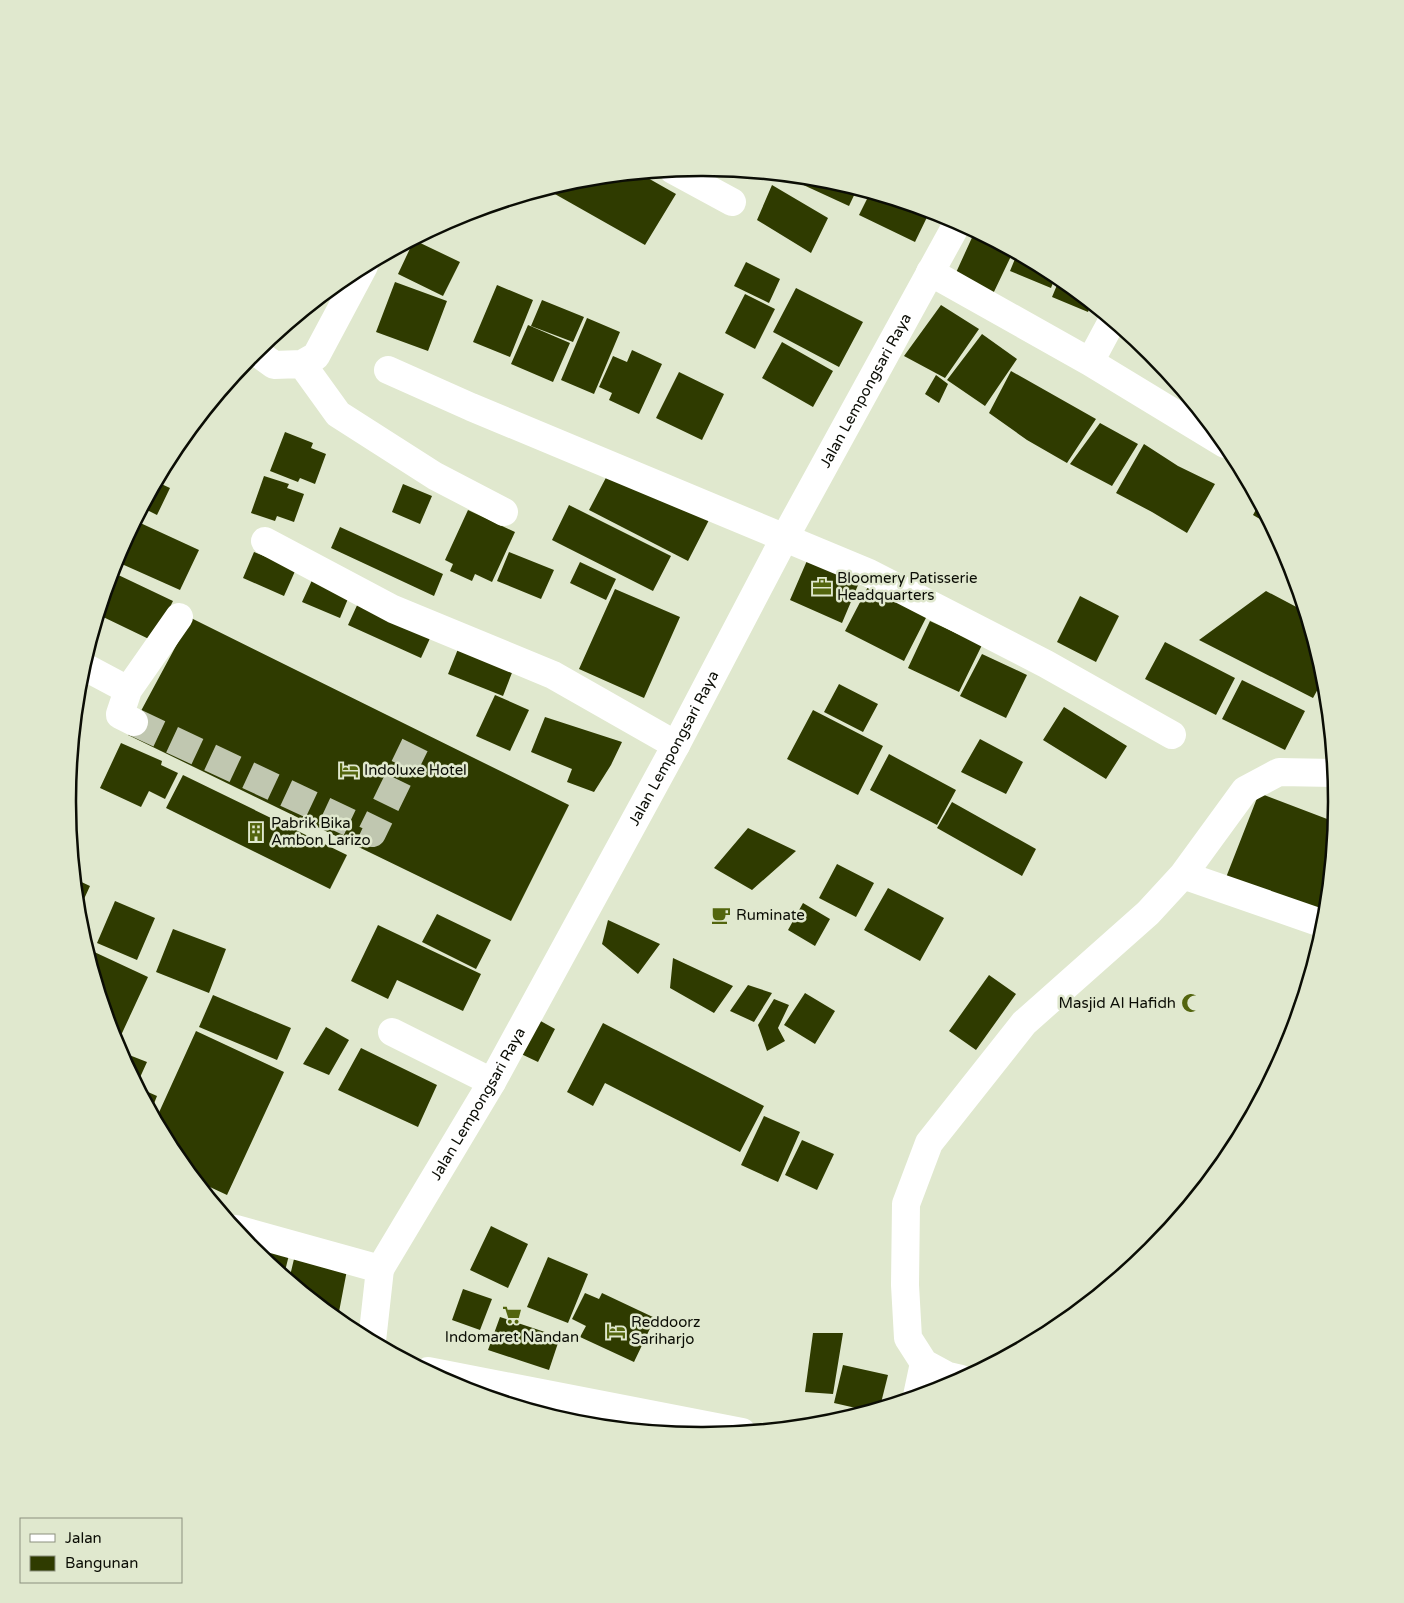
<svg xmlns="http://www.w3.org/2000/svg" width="1404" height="1603" font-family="'Varela Round',sans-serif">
<rect width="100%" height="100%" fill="#e0e8ce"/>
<path fill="#2f3b00" d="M 639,173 L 676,194 L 645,245 L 546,189 L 578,179 Z
M 802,177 L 826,179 L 857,189 L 849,206 L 799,183 Z
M 772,185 L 828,218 L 811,253 L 757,220 Z
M 870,193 L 930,211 L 915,242 L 859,215 Z
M 975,231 L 1013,252 L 992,296 L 954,277 Z
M 414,240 L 460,262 L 443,296 L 398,274 Z
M 1017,254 L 1056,275 L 1051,288 L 1010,271 Z
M 746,262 L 780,279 L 769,303 L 734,286 Z
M 1060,278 L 1091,304 L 1088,312 L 1052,297 Z
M 395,282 L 447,301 L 428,351 L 376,332 Z
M 497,285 L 533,300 L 510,357 L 473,342 Z
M 796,288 L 863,322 L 839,367 L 773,332 Z
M 745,294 L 775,309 L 755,349 L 725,333 Z
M 542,300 L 584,317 L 573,342 L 531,326 Z
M 941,305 L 979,329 L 945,378 L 904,356 Z
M 587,318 L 620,332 L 594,394 L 561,380 Z
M 528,325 L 570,343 L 553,382 L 511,364 Z
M 982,334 L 1017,359 L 985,406 L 947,380 Z
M 782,342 L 833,371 L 813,407 L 762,378 Z
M 632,350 L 662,364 L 639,414 L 609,400 L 612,393 L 599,387 L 613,356 L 627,362 Z
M 1011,371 L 1096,419 L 1067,463 L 1027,440 L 989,413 Z
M 679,372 L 724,394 L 702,440 L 656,418 Z
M 936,375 L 948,384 L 939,403 L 925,394 Z
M 1100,423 L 1138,444 L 1112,486 L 1070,464 Z
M 285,432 L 313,443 L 311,448 L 326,454 L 315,484 L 300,478 L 298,482 L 270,471 Z
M 1144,444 L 1178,466 L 1215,484 L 1187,533 L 1152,512 L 1116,493 Z
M 610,470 L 709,520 L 688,561 L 589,510 Z
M 264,476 L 289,484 L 287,488 L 304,494 L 294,522 L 277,516 L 275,521 L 251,513 Z
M 157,482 L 170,488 L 157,515 L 143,508 Z
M 403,484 L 432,496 L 420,524 L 392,512 Z
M 1259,504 L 1270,525 L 1253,515 Z
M 569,505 L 671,556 L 653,591 L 552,540 Z
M 468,510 L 515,532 L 492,582 L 475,574 L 472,581 L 450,571 L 453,564 L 445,560 Z
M 136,521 L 199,550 L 180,590 L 115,561 Z
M 340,527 L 443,574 L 434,596 L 331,548 Z
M 254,552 L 296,569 L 284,596 L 243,578 Z
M 509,552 L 554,570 L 541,599 L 497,581 Z
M 809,556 L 861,578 L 842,623 L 790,600 Z
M 580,562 L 616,579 L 606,600 L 570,583 Z
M 112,572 L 173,601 L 153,641 L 99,615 Z
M 313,578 L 350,594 L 340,618 L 302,602 Z
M 870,583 L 929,612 L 904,661 L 845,631 Z
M 615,589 L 680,617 L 644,698 L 579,669 Z
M 1266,591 L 1304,611 L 1324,678 L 1313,698 L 1199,640 Z
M 1080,596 L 1119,616 L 1096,662 L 1057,642 Z
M 359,601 L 432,634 L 421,658 L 348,625 Z
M 191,618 L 569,805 L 511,921 L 128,735 Z
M 930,621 L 982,645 L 959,692 L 908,668 Z
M 1165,642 L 1235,678 L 1216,715 L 1145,679 Z
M 460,644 L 515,665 L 503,696 L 448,674 Z
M 982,654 L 1027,675 L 1006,718 L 960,696 Z
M 1242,680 L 1305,711 L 1285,750 L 1222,719 Z
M 839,684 L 878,704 L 863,732 L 824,712 Z
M 495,695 L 529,710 L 510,751 L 476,736 Z
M 1064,707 L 1127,746 L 1106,779 L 1043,740 Z
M 813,710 L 883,746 L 858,795 L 787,759 Z
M 545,717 L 622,742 L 611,765 L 594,792 L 567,782 L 572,769 L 531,752 Z
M 980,739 L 1023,762 L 1006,794 L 961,772 Z
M 121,743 L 162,761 L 161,765 L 178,773 L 165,799 L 149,791 L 141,807 L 100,788 Z
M 889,754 L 956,790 L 937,825 L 870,790 Z
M 183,775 L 347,855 L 330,889 L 166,808 Z
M 1259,793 L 1335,822 L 1325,919 L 1225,880 Z
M 952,802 L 1036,849 L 1022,876 L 937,828 Z
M 748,828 L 796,851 L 752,890 L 714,868 Z
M 837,864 L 874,883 L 856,917 L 819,898 Z
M 75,879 L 90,886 L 78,912 Z
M 888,888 L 944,918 L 920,961 L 864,930 Z
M 115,901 L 155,918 L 137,960 L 97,943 Z
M 803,903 L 830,919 L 815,946 L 788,930 Z
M 437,914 L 491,940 L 476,969 L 422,942 Z
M 608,920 L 660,944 L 638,974 L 602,944 Z
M 378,925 L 481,974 L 463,1011 L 397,980 L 388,999 L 351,981 Z
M 173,929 L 226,949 L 209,993 L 156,972 Z
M 90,950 L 148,977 L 117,1044 L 88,954 Z
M 673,958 L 733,986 L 714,1013 L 670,988 Z
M 989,975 L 1016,994 L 976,1050 L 949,1031 Z
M 748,985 L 772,993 L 754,1022 L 730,1011 Z
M 805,993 L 835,1011 L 815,1044 L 784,1025 Z
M 213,995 L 291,1028 L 277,1060 L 199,1027 Z
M 774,999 L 789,1005 L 778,1028 L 785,1041 L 767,1051 L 758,1025 Z
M 537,1019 L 555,1029 L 538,1062 L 519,1053 Z
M 603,1023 L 764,1106 L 740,1152 L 605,1083 L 593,1106 L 567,1092 Z
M 326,1027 L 349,1040 L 329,1075 L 303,1064 Z
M 196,1031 L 284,1072 L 227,1195 L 197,1181 L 174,1154 L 156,1119 Z
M 361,1048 L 437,1085 L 418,1127 L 338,1090 Z
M 124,1053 L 147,1062 L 137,1084 L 122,1056 Z
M 139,1088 L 157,1096 L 151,1111 L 141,1092 Z
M 764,1116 L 800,1132 L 778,1182 L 741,1165 Z
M 802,1140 L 834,1154 L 817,1190 L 785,1175 Z
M 491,1226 L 528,1244 L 508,1288 L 470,1270 Z
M 251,1247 L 289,1255 L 284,1275 L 253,1250 Z
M 548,1257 L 588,1274 L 568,1323 L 527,1307 Z
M 294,1259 L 347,1270 L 338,1317 L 334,1316 L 289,1280 Z
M 463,1289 L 492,1299 L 480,1330 L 452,1320 Z
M 585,1293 L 599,1299 L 602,1293 L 655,1318 L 634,1362 L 580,1337 L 586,1326 L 572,1319 Z
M 500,1317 L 560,1337 L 549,1370 L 488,1350 Z
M 813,1333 L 843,1333 L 833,1394 L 805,1392 Z
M 843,1365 L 888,1375 L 880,1407 L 869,1411 L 834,1403 Z"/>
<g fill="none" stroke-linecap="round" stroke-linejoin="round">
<path stroke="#c0c7b0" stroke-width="28" stroke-dasharray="28 14" stroke-linecap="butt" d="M 134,722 L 372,833 L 415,745"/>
<path stroke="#fff" stroke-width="28" d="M 673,170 L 732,202
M 930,272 L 1090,362 L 1225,444
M 255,351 L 274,365 L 302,364 L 316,356 L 364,266
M 1090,362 L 1112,321
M 302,364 L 338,414 L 435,476 L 504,512
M 388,370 L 471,407 L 869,573 L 1046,664 L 1172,735
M 265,541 L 393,609 L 553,675 L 676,745
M 83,666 L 128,690
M 134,722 L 120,715 L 120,714 L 128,690 L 179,617
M 1183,875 L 1324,924
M 392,1032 L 492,1082
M 236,1229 L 380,1269 L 372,1341
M 428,1371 L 742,1432
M 961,1379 L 948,1376 L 924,1363 L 908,1338 L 905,1285 L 906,1204 L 929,1143 L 1024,1023 L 1148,913 L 1183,875 L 1245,790 L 1279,772 L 1334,773
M 917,1396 L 924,1363"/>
<path stroke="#fff" stroke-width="28" id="s1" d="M 380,1269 L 492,1082 L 676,745 L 784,539 L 958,222"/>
</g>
<defs>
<g id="office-bare" transform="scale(1.5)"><path d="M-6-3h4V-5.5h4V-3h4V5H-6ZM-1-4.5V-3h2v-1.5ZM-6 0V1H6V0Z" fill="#53650e" stroke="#e0e8ce" stroke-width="2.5" paint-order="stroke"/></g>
<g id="hotel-bare" transform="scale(1.5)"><path d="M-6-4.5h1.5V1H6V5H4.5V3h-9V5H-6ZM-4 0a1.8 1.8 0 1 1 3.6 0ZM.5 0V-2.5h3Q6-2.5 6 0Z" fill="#53650e" stroke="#e0e8ce" stroke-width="2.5" paint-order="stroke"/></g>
<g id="building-bare" transform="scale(1.5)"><path d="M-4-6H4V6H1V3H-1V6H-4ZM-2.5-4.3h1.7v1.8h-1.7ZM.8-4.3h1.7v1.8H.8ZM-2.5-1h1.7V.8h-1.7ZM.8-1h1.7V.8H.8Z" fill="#53650e" stroke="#e0e8ce" stroke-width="2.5" paint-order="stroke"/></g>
<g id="cafe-bare" transform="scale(1.5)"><path d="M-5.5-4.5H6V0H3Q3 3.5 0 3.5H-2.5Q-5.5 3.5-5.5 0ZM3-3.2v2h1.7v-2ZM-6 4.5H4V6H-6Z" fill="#53650e" stroke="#e0e8ce" stroke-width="2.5" paint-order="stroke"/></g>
<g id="mosque-bare" transform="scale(1.5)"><path d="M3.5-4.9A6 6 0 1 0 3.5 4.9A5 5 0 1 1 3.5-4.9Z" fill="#53650e" stroke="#e0e8ce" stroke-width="2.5" paint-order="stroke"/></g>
<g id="supermarket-bare" transform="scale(1.5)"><path d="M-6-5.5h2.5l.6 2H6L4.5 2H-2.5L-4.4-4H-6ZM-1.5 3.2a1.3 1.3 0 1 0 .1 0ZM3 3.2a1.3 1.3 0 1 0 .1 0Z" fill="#53650e" stroke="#e0e8ce" stroke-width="2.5" paint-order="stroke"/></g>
</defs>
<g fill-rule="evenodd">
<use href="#office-bare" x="822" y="587"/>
<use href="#hotel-bare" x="349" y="770"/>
<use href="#building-bare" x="256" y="832"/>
<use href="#cafe-bare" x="721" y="915"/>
<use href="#mosque-bare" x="1191" y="1003"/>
<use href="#supermarket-bare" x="512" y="1315"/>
<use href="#hotel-bare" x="616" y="1331"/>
</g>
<g text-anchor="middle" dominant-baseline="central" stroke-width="5" stroke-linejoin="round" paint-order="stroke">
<g font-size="15" fill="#0b0d05" stroke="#e0e8ce">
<text stroke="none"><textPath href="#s1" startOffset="1004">Jalan Lempongsari Raya</textPath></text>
<text stroke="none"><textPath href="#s1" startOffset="598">Jalan Lempongsari Raya</textPath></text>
<text stroke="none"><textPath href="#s1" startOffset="192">Jalan Lempongsari Raya</textPath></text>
</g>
<g font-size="15" fill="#0b0d05" stroke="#e0e8ce" text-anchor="start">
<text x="837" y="578">Bloomery Patisserie<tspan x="837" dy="17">Headquarters</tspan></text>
<text x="364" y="770">Indoluxe Hotel</text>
<text x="271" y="823">Pabrik Bika<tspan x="271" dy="17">Ambon Larizo</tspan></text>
<text x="736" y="915">Ruminate</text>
<text x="1176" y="1003" text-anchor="end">Masjid Al Hafidh</text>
<text x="631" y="1322">Reddoorz<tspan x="631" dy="17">Sariharjo</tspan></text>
<text x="512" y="1337" text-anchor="middle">Indomaret Nandan</text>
</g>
</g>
<path d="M0 0H1404V1603H0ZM701 176H703A625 625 0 0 1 1328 801V802A625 625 0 0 1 703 1427H701A625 625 0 0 1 76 802V801A625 625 0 0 1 701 176Z" fill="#e0e8ce" fill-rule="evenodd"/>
<path fill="none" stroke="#0b0d05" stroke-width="2.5" d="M701 176H703A625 625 0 0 1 1328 801V802A625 625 0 0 1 703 1427H701A625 625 0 0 1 76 802V801A625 625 0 0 1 701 176Z"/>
<rect x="20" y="1518" width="162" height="65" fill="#e0e8ce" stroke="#8b907e"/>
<rect x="30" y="1534" width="25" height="8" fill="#ffffff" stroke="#8b907e"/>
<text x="65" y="1543" font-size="15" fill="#0b0d05">Jalan</text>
<rect x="30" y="1556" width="25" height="15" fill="#2f3b00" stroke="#8b907e"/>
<text x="65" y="1568" font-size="15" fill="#0b0d05">Bangunan</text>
</svg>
